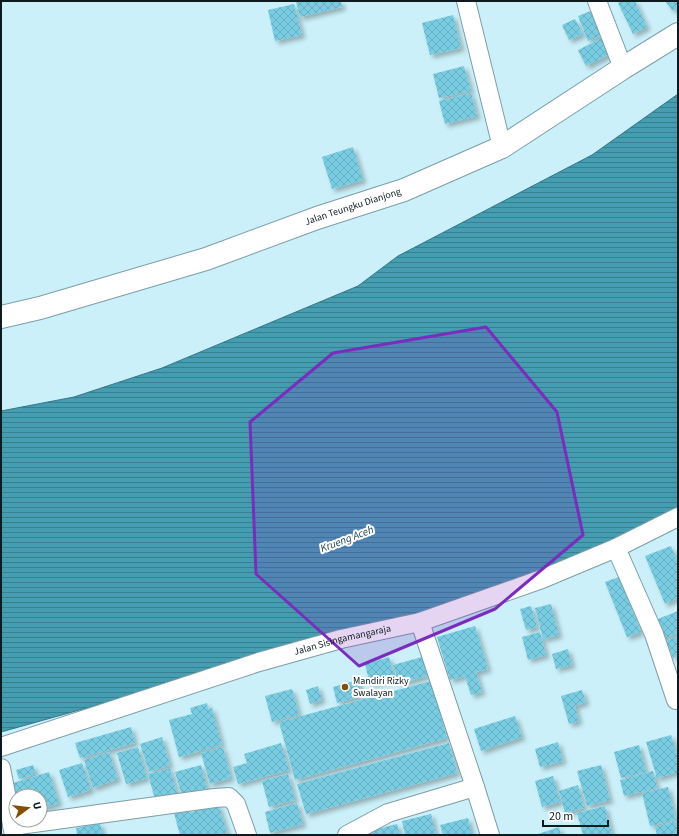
<svg xmlns="http://www.w3.org/2000/svg" width="679" height="836" font-family="'Source Sans 3',sans-serif">
<defs>
<pattern id="water-rules" width="6" height="5" patternUnits="userSpaceOnUse"><rect width="6" height="5" fill="#459db1"/><path d="M0 2.5h6" fill="none" stroke="#387f8f"/></pattern>
<pattern id="building-cross-hatch" width="8" height="8" patternUnits="userSpaceOnUse"><rect width="8" height="8" fill="#78cde2"/><path d="M0 0l8 8M0 8l8-8" fill="none" stroke="#67afc1"/></pattern>
<filter id="shadow"><feDropShadow dx="3.5" dy="3.5" stdDeviation="2" flood-color="#0004"/></filter>
</defs>
<rect width="100%" height="100%" fill="#cbf0f9"/>
<path fill="url(#water-rules)" stroke="#347685" d="M 678,94 L 678,507 L 646,530 L 429,612 L 1,732 L 1,411 L 74,397 L 162,368 L 358,286 L 398,256 L 592,155 Z"/>
<path fill="url(#building-cross-hatch)" filter="url(#shadow)" d="M 301,1 L 341,1 L 342,7 L 300,17 L 296,2 Z
M 622,1 L 635,1 L 647,27 L 633,34 L 618,3 Z
M 665,1 L 678,1 L 678,7 L 673,11 Z
M 294,4 L 302,35 L 275,41 L 268,10 Z
M 593,10 L 603,35 L 588,41 L 578,16 Z
M 453,15 L 461,48 L 430,55 L 422,23 Z
M 575,19 L 583,34 L 569,40 L 562,25 Z
M 602,38 L 610,54 L 586,66 L 578,50 Z
M 464,66 L 471,91 L 439,98 L 433,74 Z
M 471,93 L 477,116 L 445,124 L 439,101 Z
M 353,147 L 363,180 L 332,189 L 322,157 Z
M 671,546 L 678,563 L 678,598 L 665,604 L 645,556 Z
M 619,577 L 641,632 L 627,637 L 605,582 Z
M 551,604 L 559,635 L 543,639 L 535,608 Z
M 531,606 L 537,627 L 526,630 L 520,609 Z
M 678,611 L 678,633 L 661,640 L 653,621 Z
M 475,626 L 488,669 L 476,672 L 482,692 L 471,695 L 465,676 L 450,680 L 437,637 Z
M 540,632 L 546,655 L 528,660 L 522,637 Z
M 678,636 L 678,656 L 673,658 L 666,641 Z
M 568,649 L 572,665 L 556,669 L 552,654 Z
M 389,657 L 395,678 L 370,684 L 365,664 Z
M 422,657 L 427,676 L 399,684 L 393,665 Z
M 358,680 L 362,696 L 337,703 L 333,687 Z
M 431,681 L 447,738 L 295,780 L 279,722 Z
M 318,686 L 322,700 L 310,704 L 306,690 Z
M 292,689 L 299,714 L 272,722 L 265,696 Z
M 582,690 L 586,702 L 575,706 L 579,721 L 569,724 L 561,696 Z
M 207,703 L 208,709 L 212,708 L 222,745 L 179,757 L 169,720 L 192,714 L 190,708 Z
M 515,716 L 522,737 L 481,751 L 474,729 Z
M 131,727 L 135,743 L 80,758 L 75,743 Z
M 671,735 L 678,758 L 678,772 L 657,778 L 646,742 Z
M 162,737 L 170,765 L 149,772 L 140,744 Z
M 558,742 L 563,761 L 540,767 L 535,749 Z
M 281,743 L 289,770 L 238,784 L 233,767 L 247,763 L 244,754 Z
M 449,743 L 457,773 L 306,814 L 297,784 Z
M 639,745 L 646,772 L 621,778 L 614,752 Z
M 138,747 L 147,778 L 126,784 L 117,753 Z
M 223,747 L 231,778 L 210,784 L 201,753 Z
M 109,752 L 118,779 L 93,788 L 84,760 Z
M 82,763 L 91,790 L 68,797 L 59,770 Z
M 33,765 L 36,774 L 19,779 L 16,770 Z
M 201,765 L 207,788 L 182,796 L 175,772 Z
M 601,765 L 610,800 L 587,806 L 577,771 Z
M 170,768 L 178,797 L 156,803 L 148,774 Z
M 653,771 L 657,788 L 624,796 L 620,780 Z
M 49,772 L 59,803 L 40,809 L 40,796 L 17,796 L 13,783 Z
M 288,774 L 295,800 L 269,807 L 262,781 Z
M 553,776 L 560,802 L 542,807 L 535,781 Z
M 578,785 L 584,808 L 565,813 L 559,791 Z
M 668,787 L 676,820 L 650,826 L 642,793 Z
M 297,803 L 303,824 L 270,833 L 265,812 Z
M 218,804 L 227,832 L 218,835 L 190,835 L 190,834 L 180,835 L 174,813 L 188,808 L 189,813 Z
M 605,806 L 612,835 L 583,835 L 577,813 Z
M 431,814 L 436,835 L 405,835 L 402,821 Z
M 468,818 L 472,835 L 443,835 L 440,825 Z
M 678,821 L 678,835 L 657,835 L 655,827 Z
M 100,823 L 103,835 L 77,835 L 76,828 Z
M 397,824 L 400,835 L 366,835 L 365,832 Z
M 559,827 L 561,835 L 535,835 Z"/>
<g fill="none" stroke-linecap="round" stroke-linejoin="round">
<g stroke="#7c9ea6" stroke-width="20">
<g id="minor">
<path d="M 466,1 L 502,147"/>
<path d="M 597,1 L 623,68"/>
<path d="M 616,548 L 654,634 L 676,700"/>
<path d="M 420,622 L 475,787 L 490,835"/>
<path id="s1" d="M 1,747 L 259,662 L 341,639 L 420,622 L 542,579 L 616,548 L 678,517"/>
<path d="M 1,768 L 14,835"/>
<path d="M 12,826 L 215,798 L 229,797 L 236,804 L 247,835"/>
<path d="M 347,835 L 388,813 L 475,787"/>
</g>
</g>
<g stroke="#7c9ea6" stroke-width="24">
<g id="tertiary">
<path id="s2" d="M 1,317 L 40,308 L 206,259 L 317,218 L 404,190 L 502,147 L 623,68 L 678,34"/>
</g>
</g>
<use href="#minor" stroke="#fff" stroke-width="18"/>
<use href="#tertiary" stroke="#fff" stroke-width="22"/>
</g>
<path fill="#7b2cbf" fill-opacity="0.2" stroke="#7b2cbf" stroke-width="3" stroke-linejoin="round" d="M 486,327 L 557,412 L 583,535 L 495,609 L 359,666 L 256,574 L 250,422 L 333,353 Z"/>
<circle fill="#854e00" stroke="#fff" stroke-width="1.5" cx="345" cy="687" r="4"/>
<g text-anchor="middle" dominant-baseline="central" stroke-width="4" stroke-linejoin="round" paint-order="stroke">
<g font-size="10" fill="#0d1b1e" stroke="#fff">
<text stroke="none"><textPath href="#s2" startOffset="369">Jalan Teungku Dianjong</textPath></text>
<text stroke="none"><textPath href="#s1" startOffset="358">Jalan Sisingamangaraja</textPath></text>
</g>
<g font-size="10" fill="#0d1b1e" stroke="#fff" text-anchor="start">
<text x="353" y="681">Mandiri Rizky<tspan x="353" dy="12">Swalayan</tspan></text>
</g>
<g font-size="11" font-style="italic" fill="#214852" stroke="#fff">
<text transform="translate(347 539) rotate(-21)">Krueng Aceh</text>
</g>
</g>
<rect width="679" height="836" fill="none" stroke="#0d1b1e" stroke-width="4"/>
<g transform="translate(28 808) rotate(75)"><circle r="19" fill="#ffffff" stroke="#9ea4a5"/>
<path d="M0-3L7 15L0 10L-7 15Z" fill="#854e00"/>
<text y="-6" font-size="11" font-weight="bold" text-anchor="middle" fill="#0d1b1e">U</text>
</g>
<path d="M543 820v6h65v-6" fill="none" stroke="#0d1b1e" stroke-width="2"/>
<text x="549" y="820" font-size="12" fill="#0d1b1e" stroke="#ffffff" stroke-width="3" paint-order="stroke">20 m</text>
</svg>
